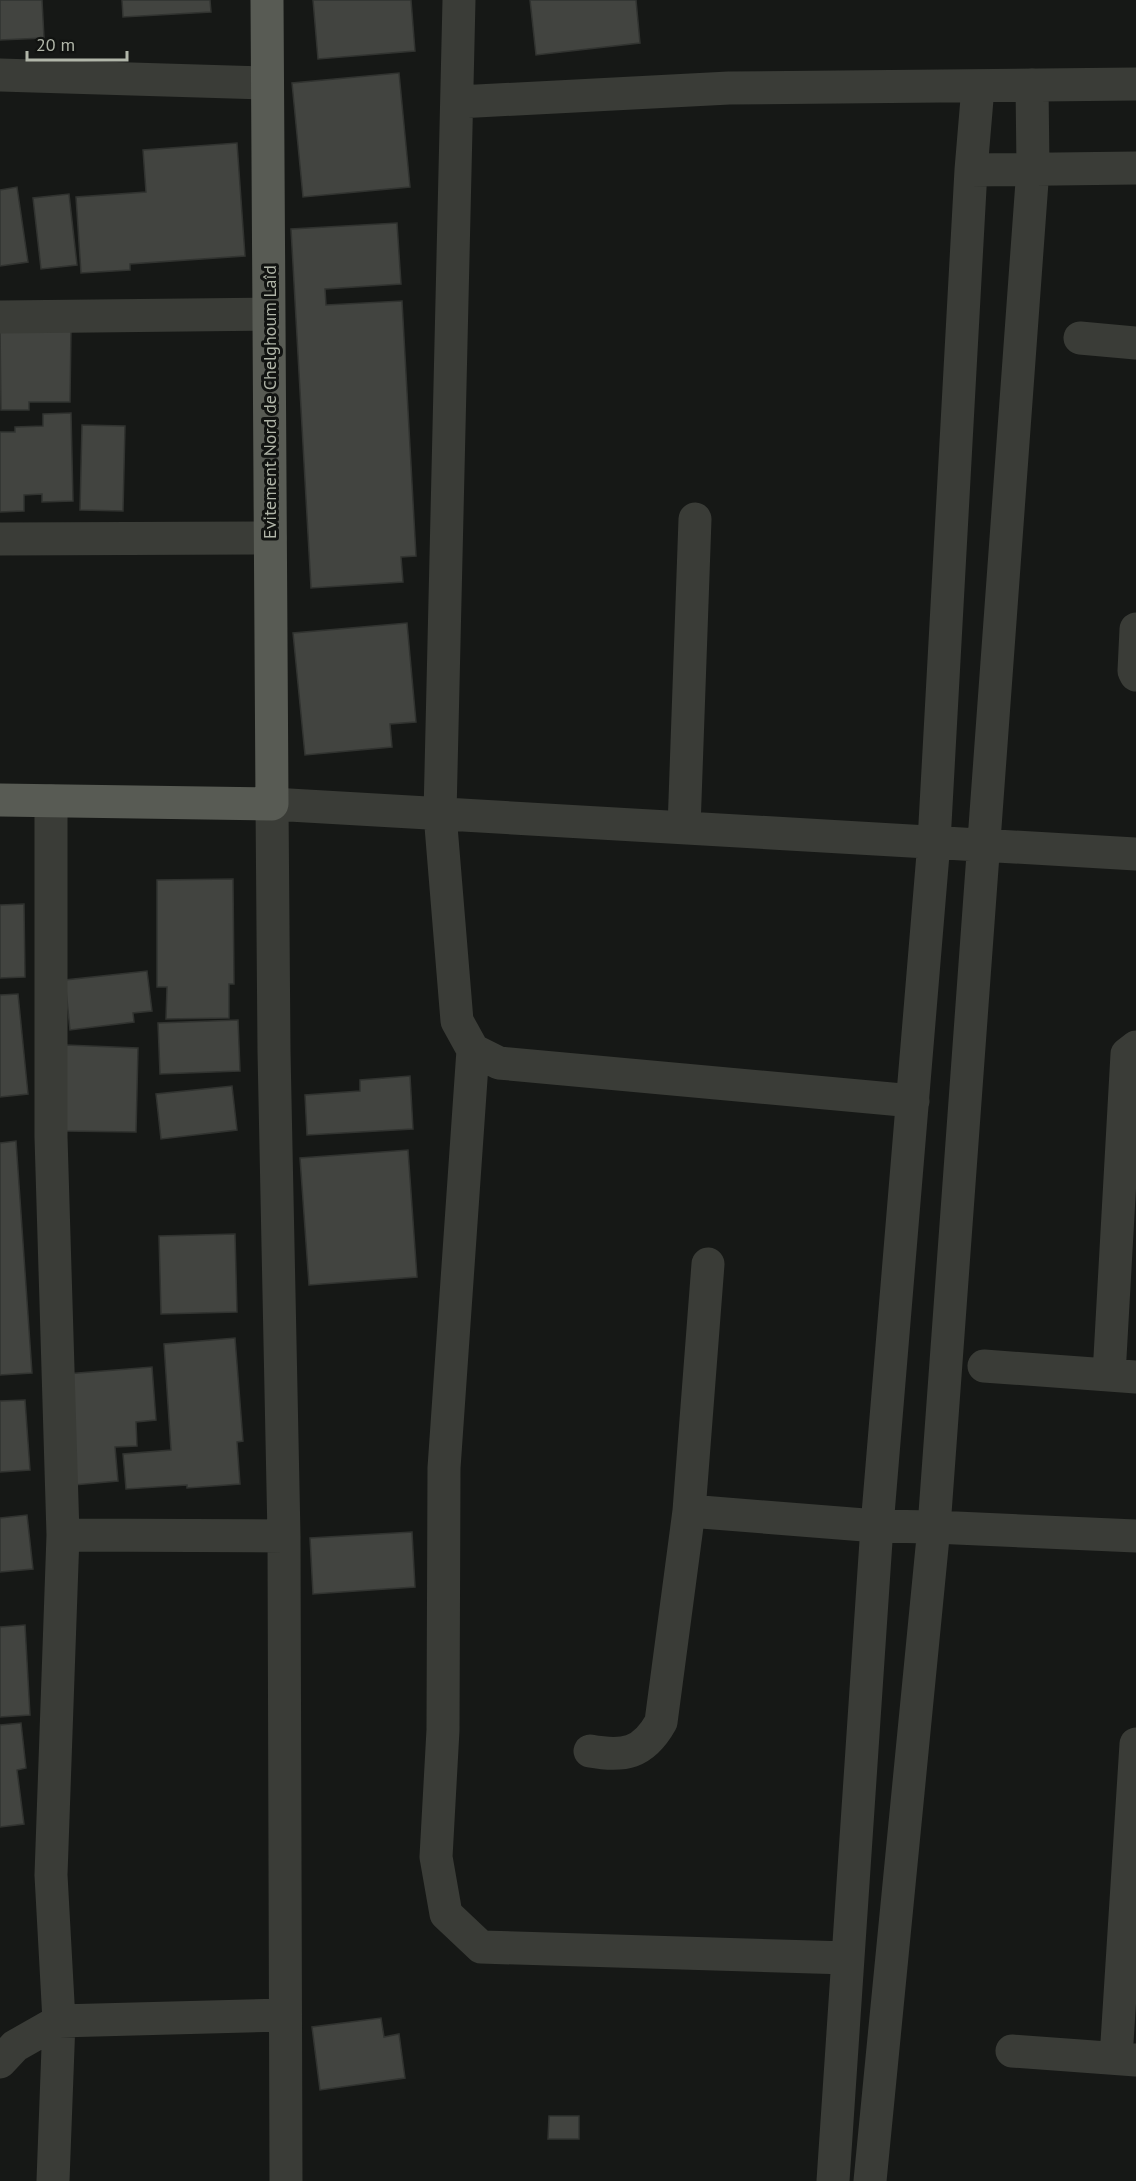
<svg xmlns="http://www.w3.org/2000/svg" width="1136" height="2181" font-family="'PT Sans',sans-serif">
<rect width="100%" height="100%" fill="#161816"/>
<path fill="#424440" stroke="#313330" stroke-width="1.5" d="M 0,0 L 42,0 L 44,38 L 0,40 Z
M 122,0 L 210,0 L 211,12 L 123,17 Z
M 313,0 L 411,0 L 415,51 L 318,59 Z
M 530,0 L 636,0 L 640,43 L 536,55 Z
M 399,73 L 410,187 L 303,197 L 292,83 Z
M 237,143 L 245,256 L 130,264 L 130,270 L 81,273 L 76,197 L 146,192 L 143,150 Z
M 17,187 L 28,262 L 0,266 L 0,190 Z
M 69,194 L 77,265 L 41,269 L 33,198 Z
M 397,223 L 401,284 L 325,289 L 326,305 L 402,301 L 416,556 L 401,557 L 403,582 L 311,588 L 291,229 Z
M 0,328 L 71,328 L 70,402 L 29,402 L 29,410 L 1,410 Z
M 71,413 L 73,501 L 42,502 L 42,494 L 24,495 L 24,511 L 0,512 L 0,432 L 15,432 L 15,427 L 43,426 L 43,414 Z
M 82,425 L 125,426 L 123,511 L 80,510 Z
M 407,623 L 416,722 L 390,724 L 392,747 L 305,755 L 293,633 Z
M 233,879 L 234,984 L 229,984 L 229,1018 L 166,1019 L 167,987 L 157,987 L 157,880 Z
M 24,904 L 25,977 L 0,978 L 0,905 Z
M 147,971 L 152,1011 L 133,1013 L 134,1022 L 70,1030 L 65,980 Z
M 18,994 L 28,1094 L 0,1097 L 0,995 Z
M 238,1020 L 240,1071 L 160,1074 L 158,1023 Z
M 66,1045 L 138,1048 L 136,1132 L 63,1131 Z
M 410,1076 L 413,1129 L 307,1135 L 305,1095 L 360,1091 L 360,1080 Z
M 232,1086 L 237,1130 L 161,1139 L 156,1094 Z
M 16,1141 L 32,1373 L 0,1375 L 0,1143 Z
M 408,1150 L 417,1277 L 309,1285 L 300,1158 Z
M 235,1234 L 237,1312 L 161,1314 L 159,1236 Z
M 235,1338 L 243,1441 L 237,1442 L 240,1484 L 187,1488 L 187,1485 L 126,1489 L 123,1454 L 171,1450 L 164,1344 Z
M 152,1367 L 156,1420 L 136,1422 L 137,1446 L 115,1447 L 118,1481 L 74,1485 L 66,1374 Z
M 25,1400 L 30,1470 L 0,1472 L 0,1401 Z
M 27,1515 L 33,1569 L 0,1572 L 0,1518 Z
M 412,1532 L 415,1587 L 313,1594 L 310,1538 Z
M 25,1625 L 30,1715 L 0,1717 L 0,1627 Z
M 21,1723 L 26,1768 L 17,1770 L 24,1824 L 0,1827 L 0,1725 Z
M 381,2018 L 384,2037 L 399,2034 L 405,2078 L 320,2090 L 312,2027 Z
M 549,2116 L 579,2116 L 579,2139 L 548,2139 Z"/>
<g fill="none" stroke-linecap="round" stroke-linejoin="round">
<path stroke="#3a3c37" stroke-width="33" d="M 459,0 L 440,814 L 457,1021 L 473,1050 L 499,1063 L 913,1101
M 0,75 L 266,83
M 458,102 L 729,88 L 1136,84
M 971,170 L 1136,168
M 0,317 L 268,314
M 1080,338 L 1136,343
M 0,539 L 270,538
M 1136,629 L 1134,671 L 1136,675
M 51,801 L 51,1137 L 63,1535 L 51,1875 L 59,2021 L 53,2181
M 684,828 L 695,519
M 473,1050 L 444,1468 L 443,1730 L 436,1857 L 446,1914 L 481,1947 L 848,1958
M 984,1366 L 1136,1377
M 1109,1375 L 1127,1054 L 1136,1047
M 689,1511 L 877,1526 L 934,1527 L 1136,1536
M 63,1535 L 284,1536
M 590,1751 C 624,1757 643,1754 661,1722 L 689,1511 L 708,1264
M 1012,2051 L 1136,2060
M 1116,2058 L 1136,1744
M 0,2062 L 15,2046 L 59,2021 L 285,2015
M 286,2181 L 284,1536 L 274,1051 L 272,804 L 1136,854
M 833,2181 L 877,1526 L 934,842 L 971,170 L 978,87
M 870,2181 L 934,1527 L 1033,168 L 1032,85"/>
<path stroke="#585b54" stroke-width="33" d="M 0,800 L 272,804 L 267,0"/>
</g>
<g text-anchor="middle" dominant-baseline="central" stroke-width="6" stroke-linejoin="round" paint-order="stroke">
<g font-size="18" fill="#b1b6a9" stroke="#111311">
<text transform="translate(269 402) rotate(-90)">Evitement Nord de Chelghoum Laîd</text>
</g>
</g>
<path d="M27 51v9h100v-9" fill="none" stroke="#b1b6a9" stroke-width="3"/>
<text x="36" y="51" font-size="18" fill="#b1b6a9" stroke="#111311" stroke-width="4.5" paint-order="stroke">20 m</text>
</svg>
